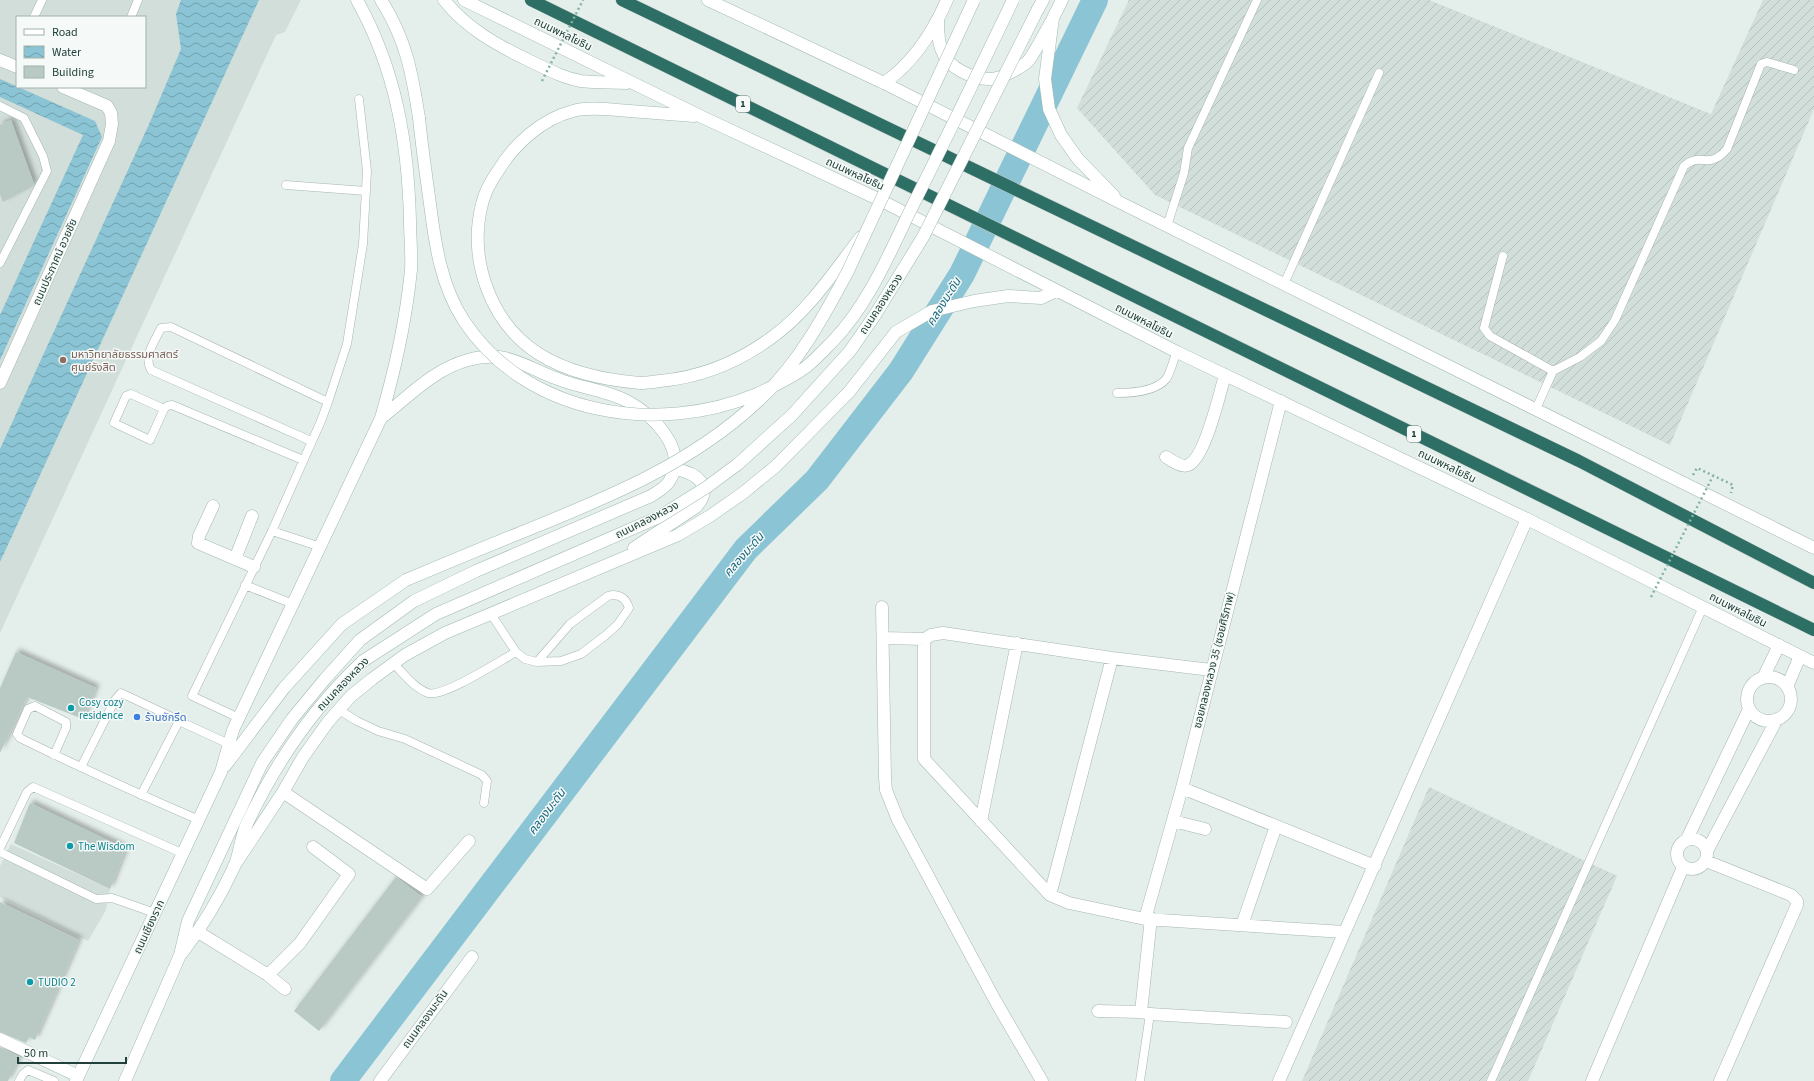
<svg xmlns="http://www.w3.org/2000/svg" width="1814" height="1081" font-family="'Source Sans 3','Noto Sans Thai',sans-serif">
<defs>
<pattern id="industrial-furrows" width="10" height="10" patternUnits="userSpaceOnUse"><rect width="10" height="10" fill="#d2ded9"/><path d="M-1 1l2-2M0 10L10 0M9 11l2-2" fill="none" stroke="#b4c0bb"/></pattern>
<pattern id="water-waves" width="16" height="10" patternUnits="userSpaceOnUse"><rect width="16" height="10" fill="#8bc4d4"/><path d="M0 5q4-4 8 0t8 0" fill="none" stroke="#71a1ad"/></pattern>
<filter id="shadow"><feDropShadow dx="3.5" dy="-3.5" stdDeviation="2" flood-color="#0004"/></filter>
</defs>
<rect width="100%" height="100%" fill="#e4eeea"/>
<path fill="#d2ded9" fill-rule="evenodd" d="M 0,0 L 301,0 L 285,32 L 276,35 L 0,633 ZM 17,17 L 145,17 L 145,87 L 17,87 Z
M 11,844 L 110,889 L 106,910 L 88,941 L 0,897 L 0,866 Z"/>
<path fill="url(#industrial-furrows)" d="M 1129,0 L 1429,0 L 1711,114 L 1763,0 L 1814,0 L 1814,109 L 1670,445 L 1155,195 L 1077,108 Z
M 1429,787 L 1617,876 L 1528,1081 L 1302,1081 Z"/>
<path fill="url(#water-waves)" d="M 181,0 L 259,0 L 0,562 L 0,449 L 150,122 L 181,49 L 176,14 Z
M 0,79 L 95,121 L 102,137 L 0,360 L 0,315 L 83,135 L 0,97 Z"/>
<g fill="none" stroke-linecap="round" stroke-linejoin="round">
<path stroke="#8bc4d4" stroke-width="26" d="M 343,1081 L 746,549 L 817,480 L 901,371 L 962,274 L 1095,0"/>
</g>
<path fill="#b9c9c3" filter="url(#shadow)" d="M 11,120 L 34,184 L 33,186 L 3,202 L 0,194 L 0,125 Z
M 16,652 L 96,688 L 83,719 L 27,697 L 0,753 L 0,688 Z
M 30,803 L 126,849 L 110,889 L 14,843 Z
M 396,877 L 422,897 L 319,1031 L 294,1011 Z
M 0,902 L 79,940 L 35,1040 L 29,1037 L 26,1043 L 0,1032 Z
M 0,1047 L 20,1057 L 8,1081 L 0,1081 Z"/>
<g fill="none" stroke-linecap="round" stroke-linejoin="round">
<g stroke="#a6b6b2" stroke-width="9">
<path id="lane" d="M 34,17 L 42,0
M 131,17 L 138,0
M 0,106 L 24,118 L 43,156 L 47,171 L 0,263
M 286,185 L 366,191
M 1167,226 L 1184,173 L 1188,148 L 1257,0
M 1503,256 L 1484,328 L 1490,336 L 1553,371
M 1284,284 L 1379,73
M 1117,393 C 1132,393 1156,391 1166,379 C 1171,372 1173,360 1177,352
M 164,409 L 131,394 L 126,396 L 114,423 L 150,440 L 164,409 L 167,406 L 172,405 L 303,460
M 1536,409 L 1553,371 L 1580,357 L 1601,341 L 1615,320 L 1684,166 C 1701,151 1708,171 1727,149 L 1761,64 L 1767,62 L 1794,70
M 311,441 L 151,370 C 143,356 155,341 161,328 L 171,327 L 328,402
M 272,531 L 321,547
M 245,585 L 293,604
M 491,614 L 516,652 L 525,659 L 537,662 L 561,661 L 581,654 L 606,635 L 618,624 L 629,608 C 626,598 619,593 608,596 L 570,624 L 537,662
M 393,663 C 404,674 414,688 428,693 C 443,698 501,660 516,652
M 339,710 L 357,721 L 378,731 L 405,739 L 482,775 L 487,781 L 484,803
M 239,718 L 192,696 L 272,531 L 321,421 L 328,402 L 347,344 L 363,244 L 367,171 L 359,99
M 54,755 L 66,728 L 66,722 L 35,706 L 28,709 L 17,734 L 20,738 C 79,767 139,794 199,820
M 81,767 L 115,700 L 121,693 L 172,717
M 141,795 L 179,721 L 229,744
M 0,848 L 27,792 L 33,787 L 184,854
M 0,852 L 96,899 L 112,898 L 155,913
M 19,1081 L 23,1074 L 28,1070 L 54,1081
M 1140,1081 L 1150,1014
M 1491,1081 L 1703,607"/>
</g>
<g stroke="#a6b6b2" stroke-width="13">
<path id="street" d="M 0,60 L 17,67
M 884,83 C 913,63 933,32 947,0
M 0,383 L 109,141 L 112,124 L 111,113 L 107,106 L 63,87
M 1166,457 C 1171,460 1182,468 1188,465 C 1205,459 1220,392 1225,375
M 213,506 L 199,536 L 198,543 L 254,567
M 235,559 L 252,516
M 882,607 L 885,778 L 886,790 L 898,820 L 996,1002 L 1042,1081
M 883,638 L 925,639
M 1211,670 L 1112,658 L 943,633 L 931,635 L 925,639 L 924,646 L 924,759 L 1050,895 L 1069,903 L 1145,919 L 1344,932
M1747 699a22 22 0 1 1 44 0a22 22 0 1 1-44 0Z
M 1763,678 L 1779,645
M 1787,687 L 1800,656
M 1182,788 L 1375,866
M 283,792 L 427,889 L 469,841
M 981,821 L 1017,643
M 1173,821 L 1205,829
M1677 854a15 15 0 1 1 30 0a15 15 0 1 1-30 0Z
M 1687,839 L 1749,709
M 1707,851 L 1777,719
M 1706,861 L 1791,895 L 1797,901 L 1797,905 L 1720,1081
M 1050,895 L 1112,658
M 1145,919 L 1182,788 L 1281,401
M 1242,925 L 1276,826
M 198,932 L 268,975 L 285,989
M 268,975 L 300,943 L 349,874 L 313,847
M 1098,1011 L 1141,1012 L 1150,1014 L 1286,1022
M 1141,1012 L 1151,918
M 0,1039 L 78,1076
M 380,1081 L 472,957
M 1279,1081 L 1527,519
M 1592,1081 L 1683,867"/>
</g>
<g stroke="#a2bab3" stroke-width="13">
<path id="secondary" d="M 381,0 C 406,39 412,73 419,118
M 444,0 C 467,29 497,45 530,61 C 547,69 563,78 581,81 C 596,83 612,82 627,83
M 464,0 L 702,117 L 878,199 L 1177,352 L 1527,519 L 1814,663
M 708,0 L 884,83 L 1121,203 L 1814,548
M 1062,0 L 1053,18 L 1045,79 L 1049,109 L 1061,135 L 1078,159 L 1114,196
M 1038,9 L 1043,0
M 938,21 C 938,31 938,42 942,51 C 948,68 974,80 991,79 C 1000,79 1023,67 1029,60 C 1037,49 1044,34 1051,22
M 694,116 C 669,114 643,112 617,110 C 603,109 587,107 573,111 C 542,119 514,144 498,171 C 491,181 485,191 482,204 C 468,259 490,323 539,354 C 569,373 605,380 640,383 C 646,383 653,382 660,381 C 703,377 741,361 775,335 C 810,309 835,270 861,237
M 634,548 L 696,507 C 715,485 696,473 675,469
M 225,766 L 284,688 L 342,624 L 406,580
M 234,866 L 283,792 L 303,757 L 328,722 L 351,696 L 372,679 L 405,655 L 445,633 L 678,535 L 710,516 L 743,493 L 776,466 L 849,392 L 896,332 L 932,311 L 974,301 L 1008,296 L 1041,298 L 1056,291
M 182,953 C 202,927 220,897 234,867 C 240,854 240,839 246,826 C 274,765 314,707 363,661
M 76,1081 L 221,772 L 233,730 L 381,418 C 395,370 406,320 411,270 C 412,254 410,237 410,221 C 408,142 396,70 357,0
M 125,1081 L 180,955 L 188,921 L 262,763 L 292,719 L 325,679 L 360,640 L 414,601 L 476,571 L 651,496 C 657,492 667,487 670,480 C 688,449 653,415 627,401 C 606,390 580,388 558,379 C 524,367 507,349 468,360 C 434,369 408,397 381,418"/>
</g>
<g stroke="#c1cac8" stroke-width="13">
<path id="highway" d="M 531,0 L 1814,630
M 622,0 L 1579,461 L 1814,583"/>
</g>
<path stroke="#83b3a7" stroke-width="2.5" stroke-dasharray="2 3" stroke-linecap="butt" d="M 1693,475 L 1697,468 L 1733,485 L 1731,493"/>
<use href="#lane" stroke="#fff" stroke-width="8"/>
<use href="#street" stroke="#fff" stroke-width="12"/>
<use href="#secondary" stroke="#fff" stroke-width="12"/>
<use href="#highway" stroke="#2d6e65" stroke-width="12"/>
<g stroke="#a2bab3" stroke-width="13" stroke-linecap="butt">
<path id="secondary-bridge" d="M 419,118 C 422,147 426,175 430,204 C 435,244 441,286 464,321 C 526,415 657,436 757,394 C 774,386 791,378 806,367 C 815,360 824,350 832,342 C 867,306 888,257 910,211 C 945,141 979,71 1013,0
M 406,580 C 444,564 482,548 520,533 C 604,499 690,465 757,402 C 797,366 823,318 848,271 L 974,0
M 363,661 L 436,614 L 659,517 L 707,487 L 738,464 L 792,415 L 850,351 L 875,315 L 923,237 L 1038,9"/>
</g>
<path stroke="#83b3a7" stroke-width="2.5" stroke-dasharray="2 3" stroke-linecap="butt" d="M 542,81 L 583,0
M 1651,597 L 1713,476"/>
<use href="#secondary-bridge" stroke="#fff" stroke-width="12"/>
</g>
<circle fill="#8d6e63" stroke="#f5faf8" stroke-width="1.5" cx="63" cy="360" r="4"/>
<g fill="#0f9aa8" stroke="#f5faf8" stroke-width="1.5">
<circle cx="71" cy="708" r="4"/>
<circle cx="70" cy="846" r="4"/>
<circle cx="30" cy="982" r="4"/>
</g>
<circle fill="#3f7fe0" stroke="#f5faf8" stroke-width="1.5" cx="137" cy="717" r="4"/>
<g text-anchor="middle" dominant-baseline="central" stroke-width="3" stroke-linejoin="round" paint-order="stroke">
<g fill="#f5faf8" stroke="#617873" stroke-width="1">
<rect x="736" y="96" width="14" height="16" rx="3"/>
<rect x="1407" y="426" width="14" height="16" rx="3"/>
</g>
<g font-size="10" font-weight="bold" fill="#22403a">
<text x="743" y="104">1</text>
<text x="1414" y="434">1</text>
</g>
<g font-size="11" fill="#22403a" stroke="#f5faf8">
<text transform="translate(563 34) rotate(26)">ถนนพหลโยธิน</text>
<text transform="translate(855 174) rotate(25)">ถนนพหลโยธิน</text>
<text transform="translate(55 262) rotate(-66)">ถนนประภาศน์ อวยชัย</text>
<text transform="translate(881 304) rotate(-57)">ถนนคลองหลวง</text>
<text transform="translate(1144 321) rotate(27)">ถนนพหลโยธิน</text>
<text transform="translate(1447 466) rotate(26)">ถนนพหลโยธิน</text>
<text transform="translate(647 520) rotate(-27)">ถนนคลองหลวง</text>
<text transform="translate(1738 610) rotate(27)">ถนนพหลโยธิน</text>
<text transform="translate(1214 660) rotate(-76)">ซอยคลองหลวง 35 (ซอยศิริภาพ)</text>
<text transform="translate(343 684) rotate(-46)">ถนนคลองหลวง</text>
<text transform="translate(149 927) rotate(-65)">ถนนเชียงราก</text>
<text transform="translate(425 1019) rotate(-54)">ถนนคลองมะดัน</text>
</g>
<g font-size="11" fill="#785e54" stroke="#f5faf8" text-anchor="start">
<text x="71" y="354">มหาวิทยาลัยธรรมศาสตร์<tspan x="71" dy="13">ศูนย์รังสิต</tspan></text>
</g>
<g font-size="11" fill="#0d838f" stroke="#f5faf8" text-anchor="start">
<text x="79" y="702">Cosy cozy<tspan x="79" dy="13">residence</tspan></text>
<text x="78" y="846">The Wisdom</text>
<text x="38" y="982">TUDIO 2</text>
</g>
<g font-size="11" fill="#366cbe" stroke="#f5faf8" text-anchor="start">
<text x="145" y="717">ร้านซักรีด</text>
</g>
<g font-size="12" font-style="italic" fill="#1a677f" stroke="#f5faf8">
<text transform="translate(944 302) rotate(-58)">คลองมะดัน</text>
<text transform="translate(744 555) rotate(-49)">คลองมะดัน</text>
<text transform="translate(547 812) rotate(-53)">คลองมะดัน</text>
</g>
</g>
<rect x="16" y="16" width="130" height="72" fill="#f5faf8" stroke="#a1b0ac"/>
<rect x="24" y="29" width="20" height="6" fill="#ffffff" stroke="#a1b0ac"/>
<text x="52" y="36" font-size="12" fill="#22403a">Road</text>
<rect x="24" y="46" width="20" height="12" fill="url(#water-waves)" stroke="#a1b0ac"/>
<text x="52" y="56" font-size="12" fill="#22403a">Water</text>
<rect x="24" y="66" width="20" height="12" fill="#b9c9c3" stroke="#a1b0ac"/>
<text x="52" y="76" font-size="12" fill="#22403a">Building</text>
<path d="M18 1057v6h108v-6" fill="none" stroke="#22403a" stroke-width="2"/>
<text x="24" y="1057" font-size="12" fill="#22403a" stroke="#f5faf8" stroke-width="3" paint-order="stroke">50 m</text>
</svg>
